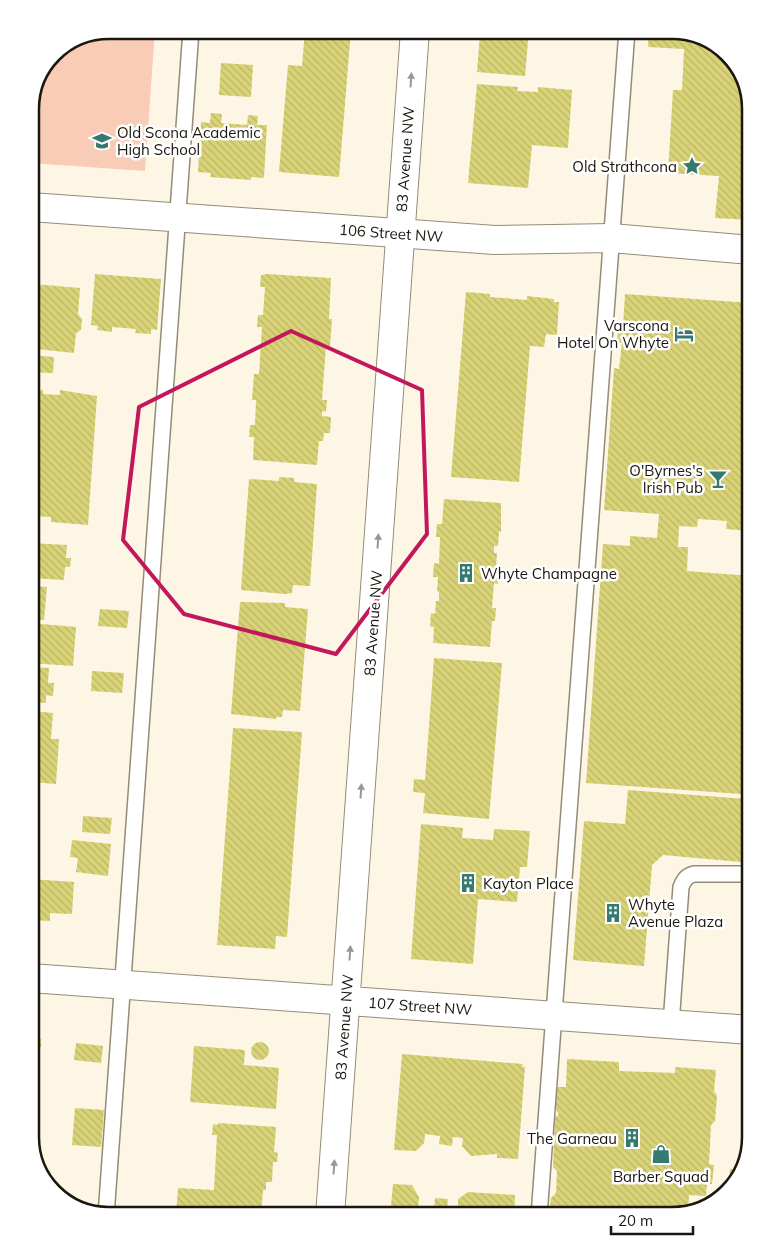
<svg xmlns="http://www.w3.org/2000/svg" width="781" height="1246" font-family="Mulish,sans-serif">
<defs>
<pattern id="building-back-hatch" width="6" height="6" patternUnits="userSpaceOnUse" patternTransform="scale(1.25)"><rect width="6" height="6" fill="#d9d378"/><path d="M-1 5l2 2M0 0l6 6M5-1l2 2" fill="none" stroke="#bab467"/></pattern>
</defs>
<rect width="100%" height="100%" fill="#fef6e4"/>
<path fill="#f8ccb6" d="M 109,30 L 155,30 L 145,171 L 30,163 L 30,104 L 53,53 Z"/>
<path fill="url(#building-back-hatch)" d="M 305,30 L 351,30 L 339,177 L 279,172 L 288,65 L 302,66 Z
M 477,30 L 529,30 L 525,76 L 477,72 L 480,34 L 477,33 Z
M 562,30 L 577,30 L 576,33 L 562,32 Z
M 649,30 L 677,30 L 716,43 L 743,74 L 751,109 L 751,220 L 715,218 L 719,176 L 668,173 L 673,90 L 682,90 L 684,49 L 648,47 Z
M 221,63 L 253,65 L 251,97 L 219,95 Z
M 477,84 L 518,87 L 517,91 L 538,92 L 538,87 L 572,90 L 568,148 L 532,145 L 528,188 L 468,183 Z
M 211,113 L 222,114 L 221,123 L 247,125 L 248,115 L 258,116 L 257,125 L 267,125 L 264,178 L 251,177 L 251,180 L 210,177 L 211,173 L 198,172 L 201,122 L 210,123 Z
M 95,274 L 161,279 L 157,330 L 151,329 L 151,334 L 135,333 L 136,329 L 112,327 L 112,332 L 97,330 L 98,326 L 91,325 Z
M 267,274 L 331,278 L 329,319 L 332,319 L 330,346 L 326,346 L 322,400 L 327,400 L 326,412 L 322,411 L 322,416 L 331,417 L 330,433 L 324,433 L 323,441 L 319,441 L 317,465 L 253,460 L 254,437 L 249,437 L 250,425 L 255,425 L 256,400 L 252,400 L 254,374 L 259,374 L 262,327 L 257,327 L 258,315 L 263,315 L 265,287 L 260,287 L 261,275 Z
M 34,284 L 80,288 L 78,314 L 82,319 L 81,330 L 76,333 L 74,353 L 37,349 L 39,335 L 30,334 Z
M 466,292 L 490,294 L 490,297 L 527,300 L 527,296 L 554,299 L 554,302 L 559,302 L 557,335 L 546,334 L 544,347 L 530,346 L 519,482 L 451,477 Z
M 625,294 L 751,303 L 751,531 L 726,529 L 727,521 L 698,519 L 697,527 L 679,526 L 678,547 L 688,547 L 687,571 L 751,576 L 751,660 L 741,794 L 586,783 L 603,544 L 630,546 L 630,536 L 657,538 L 659,514 L 604,510 L 614,368 L 619,369 L 622,343 L 617,342 L 618,327 L 623,327 Z
M 30,355 L 54,357 L 53,373 L 30,372 Z
M 30,389 L 43,390 L 43,394 L 60,395 L 60,390 L 97,396 L 88,525 L 51,522 L 51,517 L 35,516 L 35,521 L 30,520 Z
M 279,477 L 294,478 L 294,482 L 317,484 L 310,586 L 293,585 L 292,593 L 285,594 L 241,590 L 249,479 L 279,481 Z
M 444,499 L 501,503 L 501,532 L 499,531 L 498,546 L 494,546 L 494,553 L 497,553 L 496,568 L 499,568 L 498,584 L 494,583 L 492,608 L 496,608 L 495,621 L 492,621 L 490,647 L 433,643 L 434,627 L 430,626 L 431,613 L 435,614 L 436,601 L 439,601 L 439,592 L 437,591 L 438,577 L 433,577 L 434,563 L 439,564 L 440,537 L 436,537 L 437,524 L 442,524 Z
M 30,543 L 67,545 L 66,558 L 71,558 L 70,567 L 65,567 L 64,580 L 30,578 Z
M 30,585 L 47,587 L 44,620 L 30,619 Z
M 240,602 L 285,603 L 285,607 L 308,609 L 300,711 L 283,710 L 282,717 L 276,717 L 276,719 L 231,714 Z
M 100,609 L 129,611 L 127,628 L 98,626 Z
M 30,623 L 76,627 L 73,666 L 30,663 Z
M 434,658 L 502,663 L 489,819 L 423,813 L 425,793 L 413,792 L 414,779 L 425,780 Z
M 30,667 L 49,668 L 48,683 L 54,683 L 53,696 L 46,695 L 46,703 L 30,702 Z
M 92,671 L 124,673 L 122,693 L 91,691 Z
M 30,711 L 53,713 L 51,739 L 59,739 L 56,784 L 30,782 Z
M 233,728 L 302,732 L 287,937 L 276,936 L 275,949 L 217,945 Z
M 628,790 L 746,799 L 741,862 L 663,855 L 652,865 L 644,966 L 573,960 L 584,821 L 625,824 Z
M 30,792 L 38,792 L 37,826 L 30,826 Z
M 83,816 L 112,818 L 110,834 L 82,832 Z
M 421,824 L 463,828 L 462,838 L 493,840 L 494,829 L 530,831 L 527,867 L 520,867 L 517,902 L 478,899 L 473,964 L 411,959 Z
M 30,838 L 34,838 L 32,857 L 30,857 Z
M 72,840 L 111,844 L 108,876 L 76,872 L 78,858 L 70,857 Z
M 30,879 L 74,882 L 72,914 L 50,913 L 50,921 L 30,920 Z
M 30,1025 L 37,1025 L 36,1039 L 41,1039 L 41,1047 L 34,1047 L 33,1057 L 30,1057 Z
M251 1051a9 9 0 1 1 18 0a9 9 0 1 1-18 0Z
M 76,1043 L 103,1046 L 101,1063 L 74,1060 Z
M 194,1046 L 245,1050 L 244,1065 L 279,1068 L 276,1109 L 190,1102 Z
M 402,1054 L 523,1064 L 522,1067 L 525,1067 L 518,1159 L 497,1158 L 497,1154 L 471,1156 L 462,1146 L 463,1138 L 453,1137 L 452,1146 L 439,1144 L 440,1136 L 425,1134 L 424,1143 L 416,1151 L 394,1150 Z
M 567,1059 L 619,1062 L 619,1071 L 675,1073 L 675,1067 L 716,1070 L 714,1091 L 717,1096 L 715,1121 L 711,1125 L 709,1164 L 714,1165 L 712,1184 L 707,1184 L 706,1196 L 689,1195 L 688,1212 L 672,1216 L 549,1216 L 551,1198 L 556,1193 L 557,1171 L 553,1167 L 555,1118 L 559,1114 L 556,1110 L 556,1087 L 566,1087 Z
M 75,1108 L 104,1110 L 101,1147 L 72,1145 Z
M 218,1123 L 276,1127 L 274,1152 L 278,1153 L 277,1162 L 273,1162 L 272,1182 L 266,1182 L 266,1190 L 263,1190 L 261,1216 L 176,1216 L 178,1188 L 214,1190 L 217,1135 L 212,1135 L 213,1124 L 218,1125 Z
M 730,1169 L 737,1169 L 736,1179 L 729,1179 Z
M 393,1184 L 412,1185 L 419,1197 L 418,1208 L 434,1209 L 435,1198 L 448,1199 L 447,1209 L 458,1210 L 458,1199 L 468,1192 L 515,1195 L 514,1216 L 390,1216 Z"/>
<g fill="none" stroke-linecap="round" stroke-linejoin="round">
<g stroke="#958c77" stroke-width="18">
<path id="service" d="M 671,1024 L 681,887 C 684,880 686,876 694,874 L 751,874
M 106,1216 L 191,30
M 539,1216 L 627,30"/>
</g>
<g stroke="#958c77" stroke-width="30">
<path id="minor" d="M 30,978 L 751,1030
M 330,1216 L 415,30"/>
</g>
<g stroke="#958c77" stroke-width="30">
<path id="tertiary" d="M 30,207 L 495,240 L 611,238 L 751,250"/>
</g>
<use href="#service" stroke="#fff" stroke-width="15"/>
<use href="#minor" stroke="#fff" stroke-width="28"/>
<use href="#tertiary" stroke="#fff" stroke-width="28"/>
</g>
<defs><path id="oneway-solid" d="M-6-.8H1V-3.2L6.5 0L1 3.2V.8H-6Z" transform="scale(1.25)"/></defs>
<g fill="#989793">
<use href="#oneway-solid" transform="translate(411 80) rotate(-86)"/>
<use href="#oneway-solid" transform="translate(378 541) rotate(-86)"/>
<use href="#oneway-solid" transform="translate(361 791) rotate(-86)"/>
<use href="#oneway-solid" transform="translate(350 953) rotate(-86)"/>
<use href="#oneway-solid" transform="translate(334 1167) rotate(-86)"/>
</g>
<path fill="none" stroke="#c2185b" stroke-width="4" stroke-linejoin="round" d="M 291,331 L 422,390 L 427,534 L 336,654 L 184,614 L 123,540 L 139,407 Z"/>
<defs>
<g id="school-bare" transform="scale(1.5)"><path d="M0-5L7-2L0 1L-7-2ZM-4 1L0 2.5L4 1V4Q0 6-4 4Z" fill="#357a6f" stroke="#fff" stroke-width="2.5" paint-order="stroke"/></g>
<g id="sight-bare" transform="scale(1.5)"><path d="M0-6L1.8-2.2L6-1.7L2.9 1.2L3.7 5.4L0 3.3L-3.7 5.4L-2.9 1.2L-6-1.7L-1.8-2.2Z" fill="#357a6f" stroke="#fff" stroke-width="2.5" paint-order="stroke"/></g>
<g id="hotel-bare" transform="scale(1.5)"><path d="M-6-4.5h1.5V1H6V5H4.5V3h-9V5H-6ZM-4 0a1.8 1.8 0 1 1 3.6 0ZM.5 0V-2.5h3Q6-2.5 6 0Z" fill="#357a6f" stroke="#fff" stroke-width="2.5" paint-order="stroke"/></g>
<g id="bar-bare" transform="scale(1.5)"><path d="M-6-5H6L.8 .8V4.5H3.5V6h-7V4.5H-.8V.8Z" fill="#357a6f" stroke="#fff" stroke-width="2.5" paint-order="stroke"/></g>
<g id="building-bare" transform="scale(1.5)"><path d="M-4-6H4V6H1V3H-1V6H-4ZM-2.5-4.3h1.7v1.8h-1.7ZM.8-4.3h1.7v1.8H.8ZM-2.5-1h1.7V.8h-1.7ZM.8-1h1.7V.8H.8Z" fill="#357a6f" stroke="#fff" stroke-width="2.5" paint-order="stroke"/></g>
<g id="shop-bare" transform="scale(1.5)"><path d="M-5-2.5h2.3a2.7 3.5 0 0 1 5.4 0H5L5.5 6h-11ZM-1.5-2.5h3a1.5 2.3 0 0 0-3 0Z" fill="#357a6f" stroke="#fff" stroke-width="2.5" paint-order="stroke"/></g>
</defs>
<g fill-rule="evenodd">
<use href="#school-bare" x="102" y="141"/>
<use href="#sight-bare" x="692" y="166"/>
<use href="#hotel-bare" x="684" y="334"/>
<use href="#bar-bare" x="718" y="479"/>
<use href="#building-bare" x="466" y="573"/>
<use href="#building-bare" x="468" y="883"/>
<use href="#building-bare" x="613" y="913"/>
<use href="#building-bare" x="632" y="1138"/>
<use href="#shop-bare" x="661" y="1154"/>
</g>
<g text-anchor="middle" dominant-baseline="central" stroke-width="5" stroke-linejoin="round" paint-order="stroke">
<g font-size="15" fill="#1b170f" stroke="#fff" text-anchor="start">
<text x="117" y="132">Old Scona Academic<tspan x="117" dy="17">High School</tspan></text>
<text x="677" y="166" text-anchor="end">Old Strathcona</text>
<text x="669" y="325" text-anchor="end">Varscona<tspan x="669" dy="17">Hotel On Whyte</tspan></text>
<text x="703" y="470" text-anchor="end">O'Byrnes's<tspan x="703" dy="17">Irish Pub</tspan></text>
<text x="481" y="573">Whyte Champagne</text>
<text x="483" y="883">Kayton Place</text>
<text x="628" y="904">Whyte<tspan x="628" dy="17">Avenue Plaza</tspan></text>
<text x="617" y="1138" text-anchor="end">The Garneau</text>
<text x="661" y="1176" text-anchor="middle">Barber Squad</text>
</g>
<g font-size="15" fill="#1b170f" stroke="#fff">
<text transform="translate(405 159) rotate(-86)">83 Avenue NW</text>
<text transform="translate(391 233) rotate(4)">106 Street NW</text>
<text transform="translate(373 623) rotate(-86)">83 Avenue NW</text>
<text transform="translate(420 1006) rotate(4)">107 Street NW</text>
<text transform="translate(344 1027) rotate(-86)">83 Avenue NW</text>
</g>
</g>
<path d="M0 0H781V1246H0ZM109 39H672A70 70 0 0 1 742 109V1137A70 70 0 0 1 672 1207H109A70 70 0 0 1 39 1137V109A70 70 0 0 1 109 39Z" fill="#fff" fill-rule="evenodd"/>
<path fill="none" stroke="#1b170f" stroke-width="2.5" d="M109 39H672A70 70 0 0 1 742 109V1137A70 70 0 0 1 672 1207H109A70 70 0 0 1 39 1137V109A70 70 0 0 1 109 39Z"/>
<path d="M611 1226v8h82v-8" fill="none" stroke="#1b170f" stroke-width="2.5"/>
<text x="618" y="1226" font-size="15" fill="#1b170f" stroke="#ffffff" stroke-width="4" paint-order="stroke">20 m</text>
</svg>
